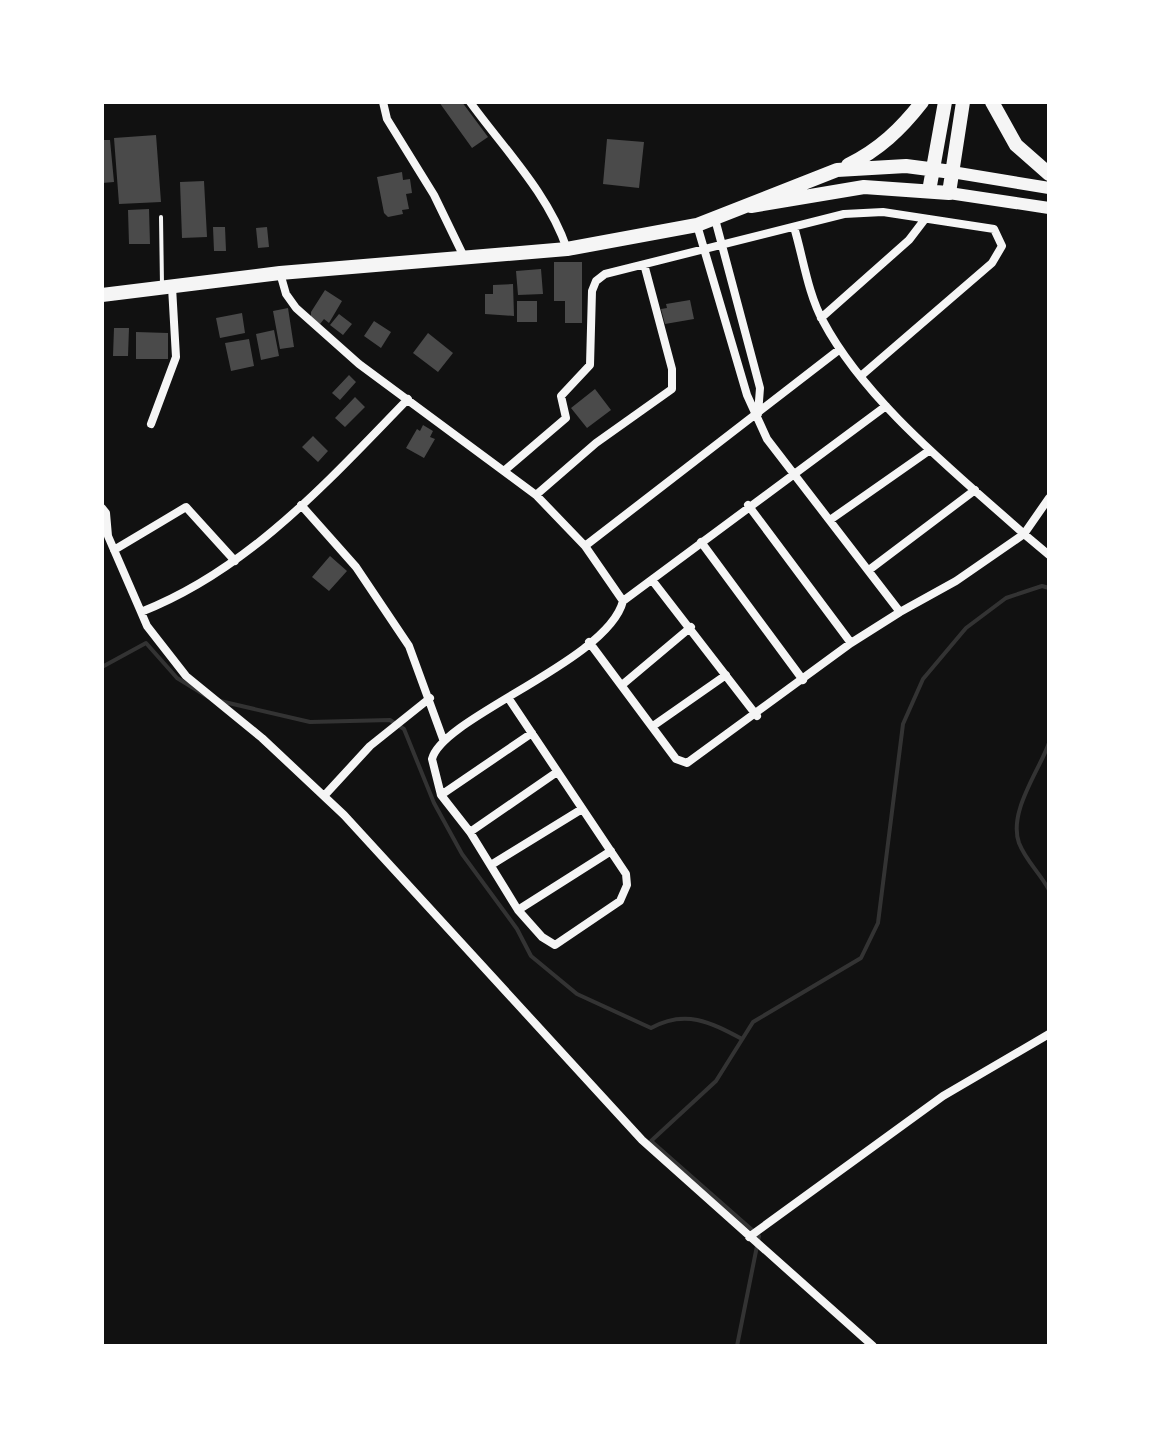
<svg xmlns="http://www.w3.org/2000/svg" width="1151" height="1448" font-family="Barlow,sans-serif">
<rect width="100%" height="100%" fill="#111"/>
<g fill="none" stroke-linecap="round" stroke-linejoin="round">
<path stroke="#333" stroke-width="4" d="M 102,667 L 146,643 L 177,678 L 208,697
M 220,701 L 310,722 L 390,720 L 404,729 L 434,803 L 462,854 L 517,929 L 531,956 L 577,994 L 651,1028 C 685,1009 710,1022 742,1039
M 1049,743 C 1039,771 1008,812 1019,843 C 1026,861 1040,873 1049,890
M 737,1346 L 759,1236 L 651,1141 L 716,1081 L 753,1022 L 861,958 L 878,923 L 903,724 L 923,679 L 966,628 L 1006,598 L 1042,586 L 1049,588"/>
</g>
<path fill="#4a4a4a" d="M 439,102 L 462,102 L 488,137 L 472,148 Z
M 156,135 L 161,202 L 119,204 L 114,138 Z
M 607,139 L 644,142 L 639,188 L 603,184 Z
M 102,140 L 110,140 L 114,182 L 102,183 Z
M 402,172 L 403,180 L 410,179 L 412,193 L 406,194 L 409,209 L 402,210 L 403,214 L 388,217 L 384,213 L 377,177 Z
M 204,181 L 207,237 L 182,238 L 180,182 Z
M 149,209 L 150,244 L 129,244 L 128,210 Z
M 213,227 L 225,227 L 226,251 L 214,251 Z
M 267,227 L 269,247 L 258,248 L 256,228 Z
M 554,262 L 582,262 L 582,323 L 565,323 L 565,301 L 554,301 Z
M 541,269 L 543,294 L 518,295 L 516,271 Z
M 513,284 L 514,316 L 485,314 L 485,294 L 493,294 L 493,285 Z
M 325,290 L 342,301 L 329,323 L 324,319 L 320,324 L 311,318 L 311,312 Z
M 690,300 L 694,319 L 665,324 L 661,309 L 667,308 L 666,304 Z
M 517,301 L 537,301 L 537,322 L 517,322 Z
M 288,308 L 294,347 L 280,349 L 273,311 Z
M 242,313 L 245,333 L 220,338 L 216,318 Z
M 339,314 L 352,324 L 343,335 L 330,325 Z
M 374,321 L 391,332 L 381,348 L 364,336 Z
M 114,328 L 129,328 L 128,356 L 113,356 Z
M 274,330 L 279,356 L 261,360 L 256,334 Z
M 136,332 L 168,333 L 168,359 L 136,359 Z
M 428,333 L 453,353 L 438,372 L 413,353 Z
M 249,339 L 254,366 L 231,371 L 225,343 Z
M 349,375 L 356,382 L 340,400 L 332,393 Z
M 595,389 L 611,410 L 587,428 L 571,408 Z
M 355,397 L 365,407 L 345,427 L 335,418 Z
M 423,425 L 433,431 L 430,437 L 435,439 L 424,458 L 406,448 L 417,429 L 420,431 Z
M 313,436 L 328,451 L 318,462 L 302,447 Z
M 330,556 L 347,571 L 329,591 L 312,577 Z"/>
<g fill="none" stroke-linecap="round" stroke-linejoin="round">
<path stroke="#f5f5f5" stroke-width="4" d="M 161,217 L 162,285"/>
<path stroke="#f5f5f5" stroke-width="8" d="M 383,102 L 387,119 L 434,195 L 465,259
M 470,102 C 504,149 548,193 567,249
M 715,219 L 760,388 L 758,414
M 794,227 C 803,257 808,294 823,321 C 866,402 956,473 1024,534 L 956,581 L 900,612
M 280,273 L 286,294 L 296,308 L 359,364 L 536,495 L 585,546 L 623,601 C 608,661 442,717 432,759 L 441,795 L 470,832 L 518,910 L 542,937 L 555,945 L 620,901 L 627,885 L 626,874 L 509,699
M 821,318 L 909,240 L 925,219
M 151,424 L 176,357 L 172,287
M 505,470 L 566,418 L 561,396 L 590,365 L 592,291 L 596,281 L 605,274 L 844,214 L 883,212 L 994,229 L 1002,246 L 992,263 L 862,375
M 536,495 L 596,443 L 672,389 L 672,369 L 644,264
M 1049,498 L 1024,534 L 1049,555
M 301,505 L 356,567 L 409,646 L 443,739
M 748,505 L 851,643
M 102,508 L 106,513 L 108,536 L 141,612 C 249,570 329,480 408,399
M 830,520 L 930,450
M 701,542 L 803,680
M 585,546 L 840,349
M 114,550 L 186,507 L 235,561
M 869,570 L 975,490
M 652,580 L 757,716
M 623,601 L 886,406
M 141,612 L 147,626 L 186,676 L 262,738 L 344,815 L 642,1140 L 873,1346
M 589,642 L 676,759 L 687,763 L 851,643 L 900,612 L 767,439 L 747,395 L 697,225
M 622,685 L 691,627
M 653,726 L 726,675
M 441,795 L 532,733
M 324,796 L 370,746 L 430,698
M 470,832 L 557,772
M 491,865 L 582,809
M 518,910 L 611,851
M 749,1237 L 943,1096 L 1049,1034"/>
<path stroke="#f5f5f5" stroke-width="12" d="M 952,172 L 1049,188
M 949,193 L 1049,208"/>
<path stroke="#f5f5f5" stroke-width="14" d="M 992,102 L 1016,145 L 1049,174
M 848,165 C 879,150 901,129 922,102
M 929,191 L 945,102
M 751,206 L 864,187 L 949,193 L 963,102
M 102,295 L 280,273 L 567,249 L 697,225 L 837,170 L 906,166 L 952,172"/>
</g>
<rect width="1151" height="1448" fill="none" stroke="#ffffff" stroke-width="208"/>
</svg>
